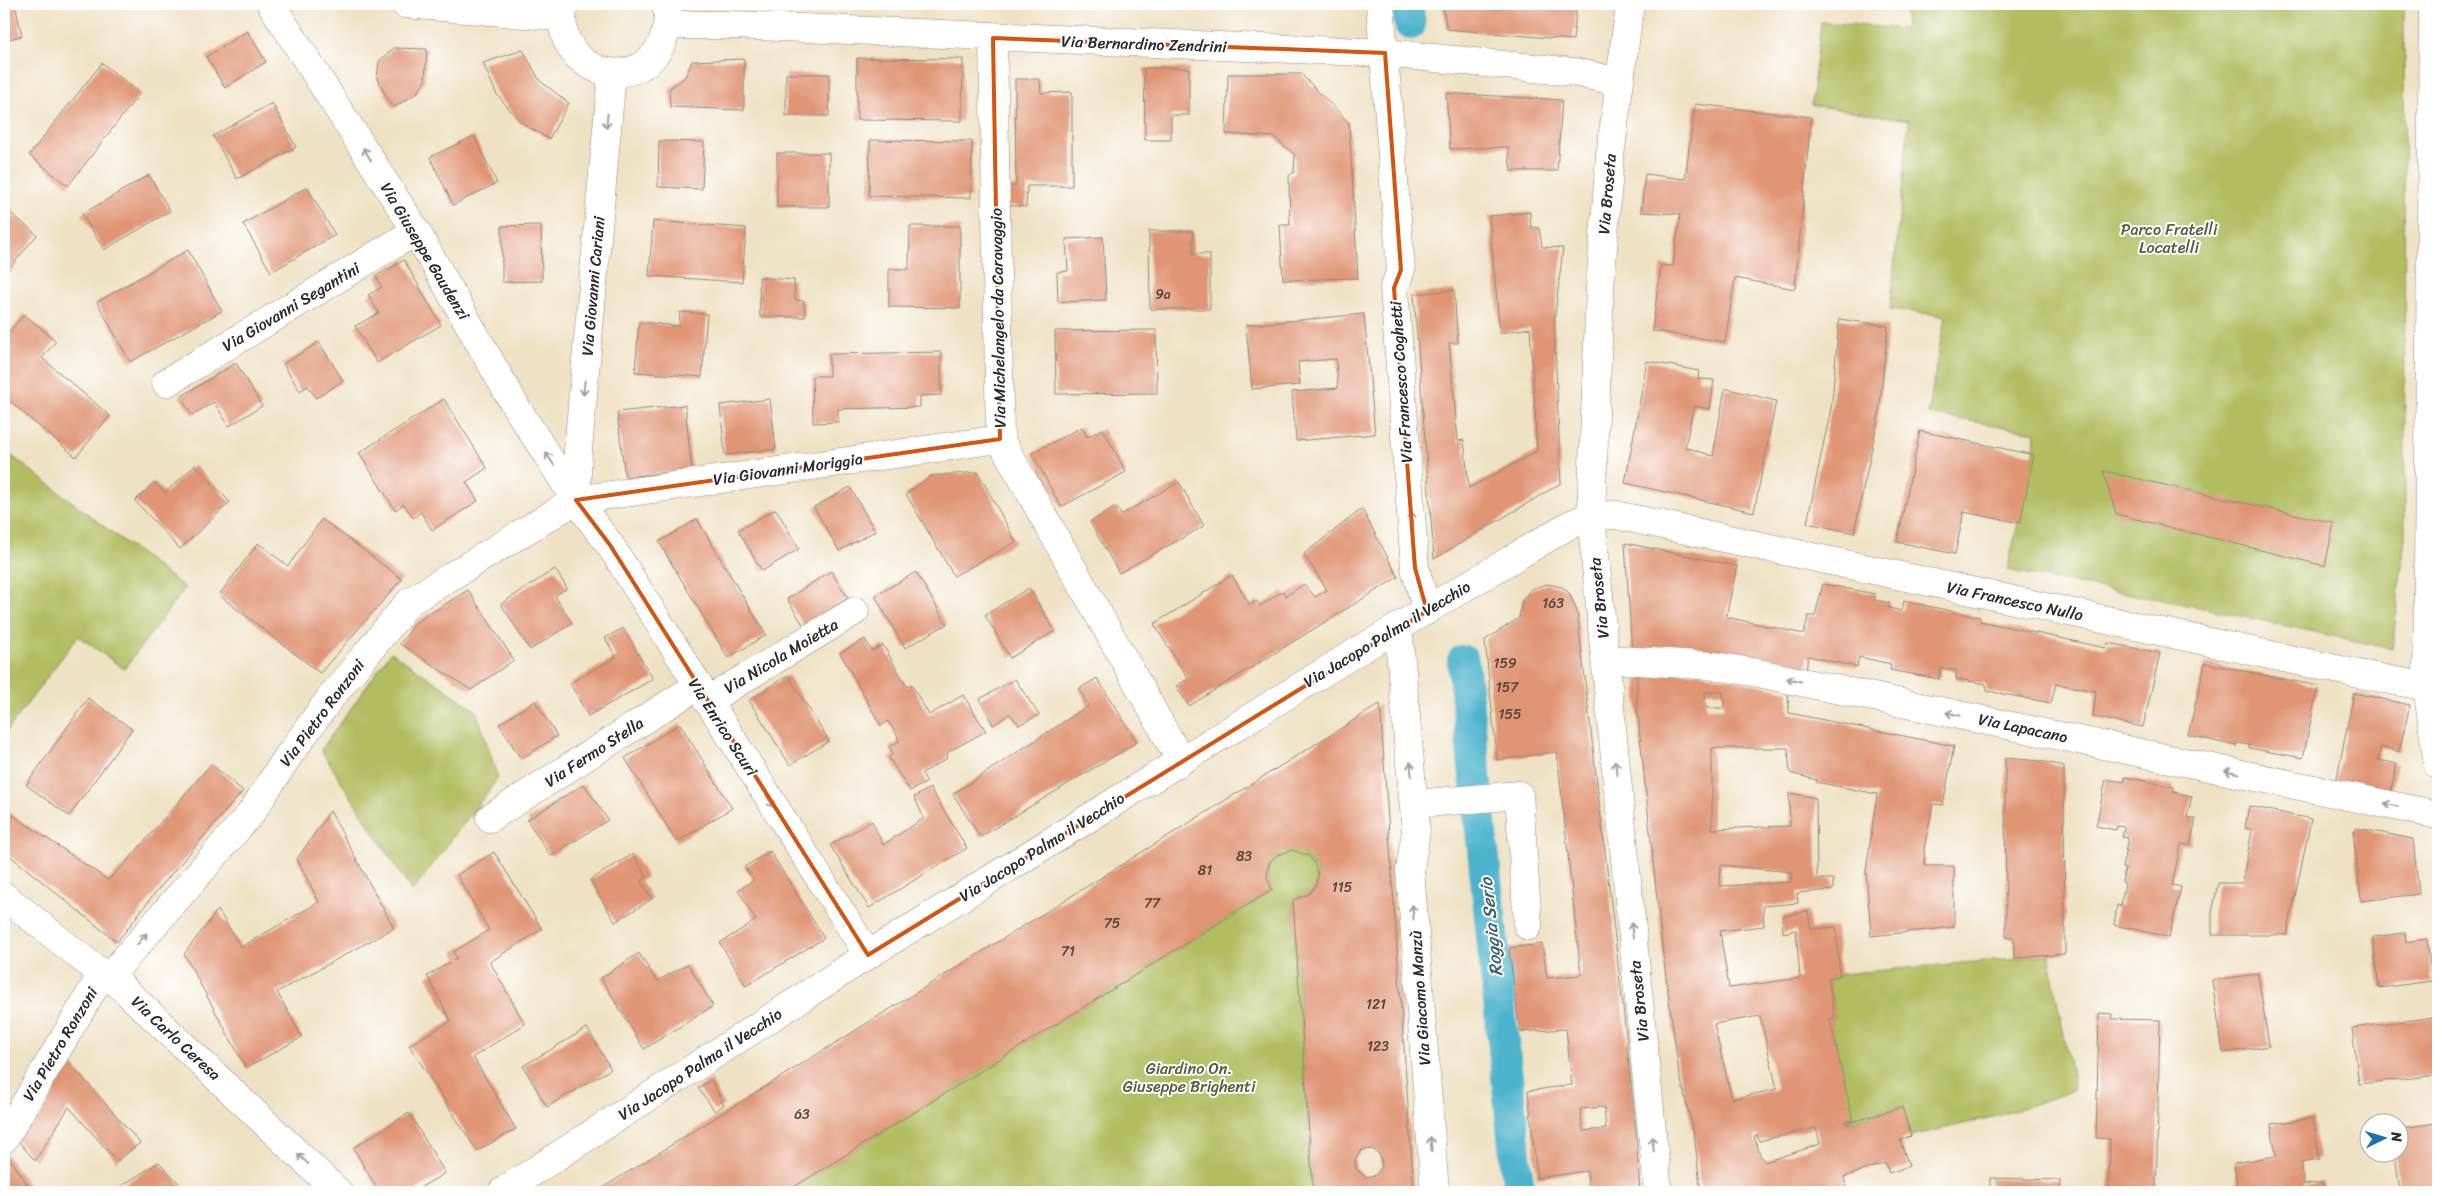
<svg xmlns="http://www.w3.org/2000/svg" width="2442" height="1196" font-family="Sriracha,sans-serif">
<rect width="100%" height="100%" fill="#fff"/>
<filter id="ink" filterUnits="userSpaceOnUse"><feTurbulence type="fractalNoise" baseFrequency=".02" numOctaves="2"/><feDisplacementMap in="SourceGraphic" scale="10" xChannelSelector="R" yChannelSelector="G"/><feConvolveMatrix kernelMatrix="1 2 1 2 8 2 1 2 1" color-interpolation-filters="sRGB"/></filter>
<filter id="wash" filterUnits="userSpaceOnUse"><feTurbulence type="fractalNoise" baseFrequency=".0096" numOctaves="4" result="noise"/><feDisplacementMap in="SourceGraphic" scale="20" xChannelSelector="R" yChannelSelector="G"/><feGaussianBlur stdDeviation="1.12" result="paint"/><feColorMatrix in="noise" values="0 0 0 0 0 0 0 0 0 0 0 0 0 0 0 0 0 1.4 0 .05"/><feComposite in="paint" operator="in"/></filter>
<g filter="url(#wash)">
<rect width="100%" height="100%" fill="#efe2c4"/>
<path fill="#b0be60" stroke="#6e7446" d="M 1907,4 L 2404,4 L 2405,538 L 2392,649 L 2213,610 L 2007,570 L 2034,456 L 2035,432 L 1928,414 L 1945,316 L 1890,309 L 1909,120 L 1811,105 L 1821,22 L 1904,29 Z
M 4,450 L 185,588 L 124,669 L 78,636 L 4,735 Z
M 391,652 L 476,710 L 498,778 L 412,892 L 321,750 Z
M 1293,850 C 1312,853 1327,875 1311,892 C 1306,896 1299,898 1293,901 L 1313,1192 L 786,1192 L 1272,890 C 1262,870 1270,853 1293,850 Z
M 2050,955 L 2055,990 L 2075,1090 L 1998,1116 L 1911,1136 L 1902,1107 L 1846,1124 L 1846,1121 L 1852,1121 L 1830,1019 L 1835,1017 L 1828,978 L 1840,976 L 1840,974 Z"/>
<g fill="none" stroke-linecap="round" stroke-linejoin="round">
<path stroke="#4eb3cd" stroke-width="32" d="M 1407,4 L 1410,24
M 1463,661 L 1519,1192"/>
</g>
<g id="blocks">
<path fill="#e09575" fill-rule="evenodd" d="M 4,4 L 15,4 L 22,36 L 4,40 Z
M 1442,4 L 1577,4 L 1573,40 L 1447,29 Z
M 1856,4 L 1883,4 L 1882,8 Z
M 247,31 L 266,62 L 225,88 L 206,57 Z
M 394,48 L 427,49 L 425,81 L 417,93 L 393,108 L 377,79 L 379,61 Z
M 523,50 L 540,81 L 569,103 L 549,139 L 520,122 L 496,93 L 483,63 Z
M 857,58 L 963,59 L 962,121 L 857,120 Z
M 744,59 L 744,110 L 670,107 L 669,89 L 686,76 L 692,61 Z
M 102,63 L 140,93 L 68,186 L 29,155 Z
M 1144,68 L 1189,68 L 1189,115 L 1171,115 L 1171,140 L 1145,140 Z
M 786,74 L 829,74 L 829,116 L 786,116 Z
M 1228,74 L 1301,74 L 1349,123 L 1358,278 L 1283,280 L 1280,225 L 1290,225 L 1289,176 L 1294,172 L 1295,155 L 1274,137 L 1226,134 Z
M 1015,79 L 1040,79 L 1041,93 L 1072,92 L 1072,186 L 1027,186 L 1026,207 L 1004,205 L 1003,186 L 1016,186 Z
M 1446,93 L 1562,100 L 1557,171 L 1511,171 L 1508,147 L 1450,149 Z
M 272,103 L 296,147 L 237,179 L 213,136 Z
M 1695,104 L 1811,117 L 1795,289 L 1735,278 L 1725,342 L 1652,331 L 1661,265 L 1673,266 L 1680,214 L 1641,212 L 1645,174 L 1685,179 Z
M 474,136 L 497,183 L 453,205 L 430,157 Z
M 870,140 L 972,141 L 971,198 L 869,196 Z
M 659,141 L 704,142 L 702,189 L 658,187 Z
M 777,153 L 829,153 L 829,207 L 777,207 Z
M 149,175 L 170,211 L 104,250 L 82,214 Z
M 307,187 L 335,235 L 271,272 L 243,224 Z
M 4,207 L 37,235 L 4,275 Z
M 1530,212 L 1531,227 L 1539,228 L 1542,247 L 1563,248 L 1554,323 L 1561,483 L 1434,559 L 1414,294 L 1454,290 L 1458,343 L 1449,343 L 1458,441 L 1464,440 L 1469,488 L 1537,451 L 1530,328 L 1500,333 L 1489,216 Z
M 653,221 L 746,228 L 742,282 L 649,276 Z
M 541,225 L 542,281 L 502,282 L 502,226 Z
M 910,226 L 960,226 L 960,308 L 889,307 L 889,269 L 909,269 Z
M 1149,231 L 1193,231 L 1193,254 L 1210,254 L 1210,309 L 1150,309 Z
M 1103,237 L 1106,300 L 1058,302 L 1057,272 L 1068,271 L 1066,239 Z
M 188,250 L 222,311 L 130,362 L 97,302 Z
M 404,260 L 441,325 L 377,363 L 355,326 L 379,313 L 368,295 L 382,287 L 376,276 Z
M 759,277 L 794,280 L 795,300 L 804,301 L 805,317 L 760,317 Z
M 680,312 L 707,314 L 702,377 L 635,372 L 639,322 L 679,326 Z
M 24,314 L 56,341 L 42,358 L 110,416 L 76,457 L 7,399 L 4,403 L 4,339 Z
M 1364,314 L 1375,434 L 1296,441 L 1292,392 L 1338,388 L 1336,359 L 1298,362 L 1300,385 L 1252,389 L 1246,325 Z
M 1839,319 L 1888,326 L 1879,414 L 1854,533 L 1807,523 L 1832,403 Z
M 1156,330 L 1157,393 L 1056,394 L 1055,331 Z
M 319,342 L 343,381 L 316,398 L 308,386 L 300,391 L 283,364 Z
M 941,352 L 941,395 L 920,396 L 920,407 L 838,409 L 838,422 L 813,423 L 812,376 L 829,376 L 829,354 Z
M 1647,361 L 1699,371 L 1698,379 L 1714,380 L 1710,409 L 1694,406 L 1685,447 L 1713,456 L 1725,388 L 1776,401 L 1754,512 L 1625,483 Z
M 236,363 L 262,406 L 229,426 L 214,402 L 192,415 L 180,397 Z
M 444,399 L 487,468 L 466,482 L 478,501 L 432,530 L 421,512 L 413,518 L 404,504 L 395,510 L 359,453 Z
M 770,399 L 776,449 L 725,455 L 720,405 Z
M 685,405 L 692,470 L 625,477 L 617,412 Z
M 1082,427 L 1087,437 L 1103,429 L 1126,472 L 1061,507 L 1032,453 Z
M 1920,431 L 2034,455 L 2020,523 L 1964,512 L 1955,554 L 1897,542 Z
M 195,465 L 230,502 L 180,549 L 135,501 L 154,482 L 165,493 Z
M 2103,471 L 2334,523 L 2325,566 L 2116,514 Z
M 978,472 L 1016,542 L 954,576 L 906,494 L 931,476 Z
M 1179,482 L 1204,526 L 1119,573 L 1090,522 L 1116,507 L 1121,515 Z
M 850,487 L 875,531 L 839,551 L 814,507 Z
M 776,509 L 799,549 L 762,571 L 738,530 Z
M 1362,509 L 1398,577 L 1189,706 L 1176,686 L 1188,679 L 1154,624 L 1232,575 L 1250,605 L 1257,601 L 1260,606 L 1283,591 L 1286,596 L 1304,584 L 1315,597 L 1327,590 L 1304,554 Z
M 322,519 L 402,579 L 320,673 L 219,595 L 258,543 L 288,566 Z
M 697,519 L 766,635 L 728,658 L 659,542 Z
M 1625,543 L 1737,566 L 1726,617 L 1804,634 L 1808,616 L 1815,616 L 1823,584 L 1875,594 L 1875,600 L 1890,603 L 1889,608 L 1902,611 L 1904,601 L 1980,617 L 1980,621 L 2106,648 L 2108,643 L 2160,653 L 2143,727 L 2093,717 L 2096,691 L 2056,684 L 2051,703 L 1987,691 L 1986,684 L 1956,679 L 1956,671 L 1941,668 L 1939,679 L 1890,670 L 1891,664 L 1859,657 L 1857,667 L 1808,656 L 1806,671 L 1632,654 Z
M 555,569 L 567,588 L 555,596 L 572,623 L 530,650 L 501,604 Z
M 831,571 L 848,598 L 804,626 L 787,599 Z
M 916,572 L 947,624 L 905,648 L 875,596 Z
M 1547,584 L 1562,587 L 1569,593 L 1577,611 L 1623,1007 L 1636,1133 L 1640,1192 L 1589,1192 L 1587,1171 L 1537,1178 L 1528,1091 L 1572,1085 L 1566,1029 L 1520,1032 L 1509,948 L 1542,944 L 1547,978 L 1581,975 L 1557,752 L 1497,760 L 1485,640 L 1519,618 L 1522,601 L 1531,589 ZM 1604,1107 L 1606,1129 L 1583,1131 L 1580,1109 Z
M 1029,588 L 1055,631 L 1010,658 L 985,615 Z
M 468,590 L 514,660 L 471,690 L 400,644 L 416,622 Z
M 623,628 L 653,679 L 588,716 L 570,683 L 616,657 L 605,638 Z
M 865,639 L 872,651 L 883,645 L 907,687 L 911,684 L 929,715 L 963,695 L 986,731 L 948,752 L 946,759 L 922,773 L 927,782 L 910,791 L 889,758 L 893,753 L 889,747 L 899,741 L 897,735 L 888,721 L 881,726 L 840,653 Z
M 2205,663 L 2318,686 L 2303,758 L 2249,748 L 2250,745 L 2237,743 L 2236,746 L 2188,735 Z
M 1637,671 L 1700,673 L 1788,691 L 1789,713 L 1954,746 L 1943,805 L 1933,804 L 1924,849 L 1925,866 L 1954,866 L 1954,927 L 1871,936 L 1866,871 L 1877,794 L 1816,782 L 1817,780 L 1790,773 L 1788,748 L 1712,748 L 1712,829 L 1790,826 L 1789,793 L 1816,798 L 1817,879 L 1833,879 L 1833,890 L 1797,893 L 1798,903 L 1763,906 L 1764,926 L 1720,931 L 1729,988 L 1800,978 L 1796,930 L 1783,933 L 1782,916 L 1808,911 L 1811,929 L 1836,927 L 1840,976 L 1828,978 L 1835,1017 L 1830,1019 L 1853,1121 L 1846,1121 L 1846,1124 L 1902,1107 L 1911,1136 L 1900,1140 L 1909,1166 L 1889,1173 L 1885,1163 L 1844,1177 L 1847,1192 L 1701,1192 L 1694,1134 L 1679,1073 L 1663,955 L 1637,708 ZM 1705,692 L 1723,692 L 1724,708 L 1706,708 ZM 1721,865 L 1792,872 L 1791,882 L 1720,886 ZM 1760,1016 L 1777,1089 L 1732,1099 L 1714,1024 ZM 1816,1128 L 1820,1144 L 1765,1162 L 1760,1155 L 1754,1136 L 1757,1135 L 1759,1141 Z
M 788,675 L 829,741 L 790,765 L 749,700 Z
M 1097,678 L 1137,742 L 980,837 L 953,794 L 1088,706 L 1079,689 Z
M 1015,679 L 1039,715 L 1019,725 L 1010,714 L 993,725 L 980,699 Z
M 2354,693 L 2410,705 L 2399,752 L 2381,747 L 2378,760 L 2397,764 L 2390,794 L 2336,782 Z
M 88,698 L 132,729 L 69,816 L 26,785 Z
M 535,701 L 557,736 L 521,759 L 499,724 Z
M 1380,704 L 1414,1192 L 1313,1192 L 1293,900 L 1309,894 L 1316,885 L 1318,875 L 1314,862 L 1309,856 L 1293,850 L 1277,855 L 1269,863 L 1267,877 L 1272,890 L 786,1192 L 596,1192 ZM 1373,1149 L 1380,1155 L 1382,1166 L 1376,1175 L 1366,1177 L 1356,1169 L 1355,1159 L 1362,1150 Z
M 680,724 L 732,808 L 677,842 L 625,758 Z
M 2005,758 L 2040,761 L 2064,766 L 2065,954 L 2014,958 L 2014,939 L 2006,937 Z
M 211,764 L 243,791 L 155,893 L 117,942 L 4,851 L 4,809 L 108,880 L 123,866 Z
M 2125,777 L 2174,787 L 2173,792 L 2192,796 L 2187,817 L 2196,819 L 2190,845 L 2181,844 L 2172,885 L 2181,887 L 2169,937 L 2114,925 L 2117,905 L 2121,906 L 2125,883 L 2122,882 L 2125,869 L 2122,868 L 2128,838 L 2122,837 L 2124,827 L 2117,826 L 2116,830 L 2096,826 L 2106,779 L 2124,782 Z
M 584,784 L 608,820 L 551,856 L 527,820 Z
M 930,788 L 967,848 L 869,908 L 830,845 L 872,821 L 883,845 L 924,818 L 914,797 Z
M 2249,806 L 2311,819 L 2287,935 L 2212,935 L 2212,913 L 2218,883 L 2242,883 L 2252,830 L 2245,828 Z
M 330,811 L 394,928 L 277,992 L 302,1037 L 246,1068 L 184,954 L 218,910 L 241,947 L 319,902 L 297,859 Z
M 2357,828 L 2413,839 L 2419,894 L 2361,901 L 2353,831 Z
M 770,851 L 824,938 L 746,986 L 720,943 L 756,920 L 738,890 L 754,880 L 744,867 Z
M 494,852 L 542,929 L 490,962 L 525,1024 L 473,1057 L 516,1129 L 477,1151 L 409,1045 L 451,1021 L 427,976 L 457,958 L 453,952 L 489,930 L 457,875 Z
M 633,854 L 647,877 L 641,881 L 652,899 L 615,922 L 590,880 Z
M 2405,933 L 2406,942 L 2427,939 L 2432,981 L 2379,988 L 2373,937 Z
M 639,953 L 657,981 L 688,964 L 713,1006 L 644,1049 L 601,978 Z
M 2258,974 L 2269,1046 L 2223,1053 L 2212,980 Z
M 2099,1013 L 2112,1014 L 2112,1019 L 2160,1020 L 2156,1192 L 2109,1192 L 2110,1139 L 2096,1138 Z
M 2434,1017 L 2438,1052 L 2438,1075 L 2359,1084 L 2352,1028 Z
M 587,1028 L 611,1069 L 547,1107 L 523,1066 Z
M 64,1056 L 140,1143 L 117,1161 L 69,1107 L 35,1161 L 16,1138 Z
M 711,1080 L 724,1105 L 715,1111 L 698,1088 Z
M 409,1113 L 445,1173 L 413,1192 L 379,1192 L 353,1148 Z
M 2313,1118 L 2319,1159 L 2301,1162 L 2304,1185 L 2323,1182 L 2324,1192 L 2238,1192 L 2234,1163 L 2276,1156 L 2271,1124 Z
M 2438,1123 L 2438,1192 L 2400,1192 L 2395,1154 L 2400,1154 L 2400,1128 Z
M 6,1153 L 33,1192 L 4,1192 L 4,1157 Z
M 159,1162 L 187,1192 L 112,1192 Z
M 1990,1178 L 2060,1180 L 2060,1192 L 1990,1192 Z
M 310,1187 L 315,1192 L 304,1192 Z"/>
</g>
</g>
<g filter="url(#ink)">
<use href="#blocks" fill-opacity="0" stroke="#8d8678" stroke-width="1"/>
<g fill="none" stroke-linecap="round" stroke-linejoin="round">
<g stroke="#8d8678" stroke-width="29">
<path id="minor" d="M 271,4 L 416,231 L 516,407 L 576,500 L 610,545 L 868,955
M 405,4 L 561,17
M 564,4 C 549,75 647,100 665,34 C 668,25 669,13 665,4
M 1380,4 L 1401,270 L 1394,288 L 1415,568 L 1427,611
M 1630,4 L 1610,156 L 1600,288 L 1591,516 L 1658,1192
M 2433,4 L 2427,686 L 2438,765
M 667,25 L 732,25 L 1385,53 L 1574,72 L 1619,82
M 993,38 L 1000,439 L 1181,761
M 166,383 L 416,231
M 576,500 L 578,450 L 612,73
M 1398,627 L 1416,831 L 1410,870 L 1435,1192
M 1605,659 L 1715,666 L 1758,673 L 2438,815
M 707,701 L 855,611
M 1414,804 L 1519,795 L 1528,926
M 490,818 L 697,686
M 4,896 L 102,974 L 110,976 L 338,1192
M 110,976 L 251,813 L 289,755 L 331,697 L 409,602 L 576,500 L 1000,439
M 4,1139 L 102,974
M 502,1192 L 868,955 L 1353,654 L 1569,525 L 1591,516 L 1616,515 L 2359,674 L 2438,689"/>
</g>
<use href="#minor" stroke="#fff" stroke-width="28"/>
</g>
<defs><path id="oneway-shaft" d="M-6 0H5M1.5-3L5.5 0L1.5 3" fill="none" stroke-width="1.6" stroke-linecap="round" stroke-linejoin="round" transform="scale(1.25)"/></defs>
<g stroke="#a0a0a0">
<use href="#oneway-shaft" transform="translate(607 121) rotate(95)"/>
<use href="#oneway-shaft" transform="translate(367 154) rotate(-122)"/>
<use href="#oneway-shaft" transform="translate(584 388) rotate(95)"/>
<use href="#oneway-shaft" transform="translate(550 459) rotate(-123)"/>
<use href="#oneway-shaft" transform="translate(1412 519) rotate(-94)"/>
<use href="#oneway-shaft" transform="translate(1794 680) rotate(-168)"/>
<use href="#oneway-shaft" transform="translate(1953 714) rotate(-168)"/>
<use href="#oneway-shaft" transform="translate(1616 768) rotate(-96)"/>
<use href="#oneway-shaft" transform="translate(1411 769) rotate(-95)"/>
<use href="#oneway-shaft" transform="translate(2232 772) rotate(-168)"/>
<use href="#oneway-shaft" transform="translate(770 801) rotate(58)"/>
<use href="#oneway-shaft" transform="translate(2391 805) rotate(-168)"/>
<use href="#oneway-shaft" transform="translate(1413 912) rotate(-94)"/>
<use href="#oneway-shaft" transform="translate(1632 930) rotate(-96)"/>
<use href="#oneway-shaft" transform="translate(142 939) rotate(-49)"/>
<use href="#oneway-shaft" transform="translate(1431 1144) rotate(-95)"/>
<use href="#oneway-shaft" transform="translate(1653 1144) rotate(-96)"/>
<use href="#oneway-shaft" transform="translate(303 1159) rotate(-137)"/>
</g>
</g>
<path fill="none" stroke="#d5540f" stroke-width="4" stroke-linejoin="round" d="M 993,38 L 1385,53 L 1401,270 L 1394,288 L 1415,568 L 1427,611 L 868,955 L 610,545 L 576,500 L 1000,439 Z"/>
<g text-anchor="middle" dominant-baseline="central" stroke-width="4" stroke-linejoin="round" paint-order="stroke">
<g font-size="14" fill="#58463e">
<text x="1163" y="294">9a</text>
<text x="1553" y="603">163</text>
<text x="1505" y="663">159</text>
<text x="1507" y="687">157</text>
<text x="1510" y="714">155</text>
<text x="1244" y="856">83</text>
<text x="1205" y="870">81</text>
<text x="1342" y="887">115</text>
<text x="1152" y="903">77</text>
<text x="1112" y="923">75</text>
<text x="1068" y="951">71</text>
<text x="1376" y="1004">121</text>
<text x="1378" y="1046">123</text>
<text x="802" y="1114">63</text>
</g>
<g font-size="16" fill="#2b2b2b" stroke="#fff">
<text transform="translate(1144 44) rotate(2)">Via Bernardino Zendrini</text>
<text transform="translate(1607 194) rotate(-85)">Via Broseta</text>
<text transform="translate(425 251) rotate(59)">Via Giuseppe Gaudenzi</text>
<text transform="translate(593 286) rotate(-85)">Via Giovanni Cariani</text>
<text transform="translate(291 307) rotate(-31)">Via Giovanni Segantini</text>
<text transform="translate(998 318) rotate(-91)">Via Michelangelo da Caravaggio</text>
<text transform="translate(1401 382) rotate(-94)">Via Francesco Coghetti</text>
<text transform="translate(788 469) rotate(-8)">Via Giovanni Moriggia</text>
<text transform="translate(1599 598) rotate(-96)">Via Broseta</text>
<text transform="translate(2015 601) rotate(12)">Via Francesco Nullo</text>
<text transform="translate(1387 634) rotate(-31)">Via Jacopo Palma il Vecchio</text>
<text transform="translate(781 656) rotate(-31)">Via Nicola Moietta</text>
<text transform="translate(322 713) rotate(-53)">Via Pietro Ronzoni</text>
<text transform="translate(723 727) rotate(57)">Via Enrico Scuri</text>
<text transform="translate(2023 728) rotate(12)">Via Lapacano</text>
<text transform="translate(594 752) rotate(-33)">Via Fermo Stella</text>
<text transform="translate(1042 847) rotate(-32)">Via Jacopo Palma il Vecchio</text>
<text transform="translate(1420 998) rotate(-94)">Via Giacomo Manzù</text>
<text transform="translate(1639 1001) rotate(-96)">Via Broseta</text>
<text transform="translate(176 1038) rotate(43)">Via Carlo Ceresa</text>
<text transform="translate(60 1044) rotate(-59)">Via Pietro Ronzoni</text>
<text transform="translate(700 1064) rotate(-33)">Via Jacopo Palma il Vecchio</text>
</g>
<g font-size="16" fill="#5a5e3e" stroke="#fff">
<text x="2169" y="229">Parco Fratelli<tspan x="2169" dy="18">Locatelli</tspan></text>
<text x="1189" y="1068">Giardino On.<tspan x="1189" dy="18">Giuseppe Brighenti</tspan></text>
</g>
<g font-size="18" font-style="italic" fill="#39616c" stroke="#fff">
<text transform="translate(1491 927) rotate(-96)">Roggia Serio</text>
</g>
</g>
<rect width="2442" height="1196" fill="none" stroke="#fff" stroke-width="20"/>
<g transform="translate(2384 1138) rotate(85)"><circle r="24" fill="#ffffff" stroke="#aaaaaa"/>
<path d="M0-4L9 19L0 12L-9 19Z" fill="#1f6fb2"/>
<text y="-8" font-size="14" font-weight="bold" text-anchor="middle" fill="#2b2b2b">N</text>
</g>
</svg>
